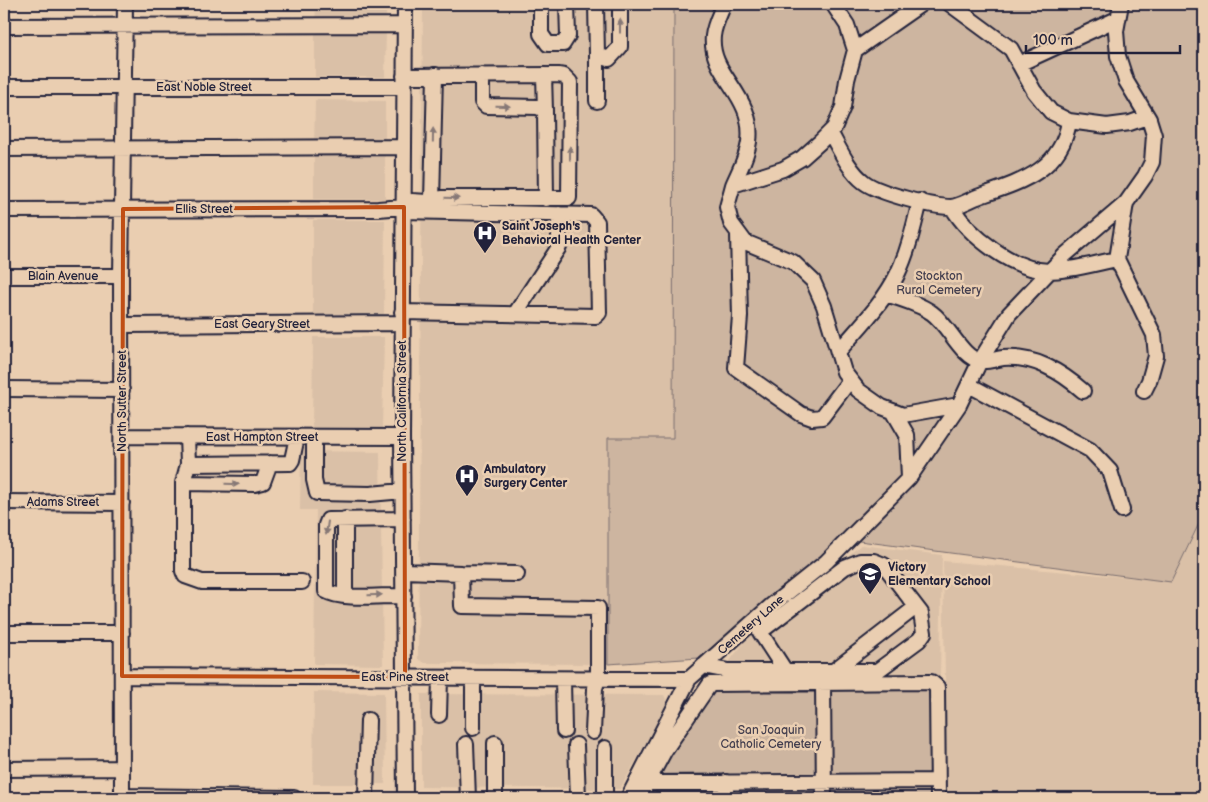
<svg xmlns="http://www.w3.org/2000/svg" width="1208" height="802" font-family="'Balsamiq Sans',sans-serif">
<rect width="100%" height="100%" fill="#eaceb1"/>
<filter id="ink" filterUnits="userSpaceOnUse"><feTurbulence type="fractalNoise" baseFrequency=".02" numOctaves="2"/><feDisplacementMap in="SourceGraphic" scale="10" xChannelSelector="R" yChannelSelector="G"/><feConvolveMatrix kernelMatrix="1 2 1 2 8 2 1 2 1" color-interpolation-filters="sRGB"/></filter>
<g filter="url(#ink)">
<path fill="#dac0a7" d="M 316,4 L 386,4 L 386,26 L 315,25 Z
M 423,4 L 674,4 L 673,439 L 608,439 L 608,664 L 425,663 L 418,659 Z
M 315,30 L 386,30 L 385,77 L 315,77 Z
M 315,100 L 385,101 L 385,147 L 314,147 Z
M 314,152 L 385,153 L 385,199 L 314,199 Z
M 313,220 L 385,220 L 384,314 L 313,314 Z
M 313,337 L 384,337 L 382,429 L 312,428 Z
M 301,451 L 380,452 L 383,665 L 314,664 L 316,510 L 300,510 Z
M 1204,513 L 1204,798 L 947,798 L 943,561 L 1171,581 Z
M 861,545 L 942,555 L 940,678 L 719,675 L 749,636 Z
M 314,692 L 384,693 L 385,784 L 313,784 Z
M 421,694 L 664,695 L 668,704 L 620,789 L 421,787 Z"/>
<path fill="#cdb5a0" stroke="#786c6e" d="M 674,4 L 1204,4 L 1204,513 L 1171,582 L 844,539 L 699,658 L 608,664 L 608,438 L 673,438 Z
M 719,675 L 940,678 L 942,798 L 645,798 Z"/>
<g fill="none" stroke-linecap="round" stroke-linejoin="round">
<g stroke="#22223b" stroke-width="18">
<path id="minor" d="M 405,4 L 402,437 L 405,798
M 541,4 L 541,34 L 548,44 L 563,44 L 568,36 L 567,4
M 596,4 L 597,55 L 609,59 L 620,47 L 620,4
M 724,4 C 720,14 714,25 713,36 C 709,76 755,94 749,142 C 747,157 739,171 733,185
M 833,4 L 847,25 L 855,50
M 921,4 L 855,50 L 847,80 L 843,107 L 834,128 L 820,142 L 802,158 L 783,169 L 733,185 L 727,207 L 731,223 L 745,242 L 793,262 L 813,281 L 824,306 L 844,372 L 858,390 L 882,407 L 903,415 L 959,405
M 950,4 L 1011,49 L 1034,91 L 1051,112 L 1069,121 L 1107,126 L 1130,123 L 1147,117
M 4,26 L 405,25
M 597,55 L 597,101
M 1019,64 L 1117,19
M 482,75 L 482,102 L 486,106 L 538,107 L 545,111 L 546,199
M 544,75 L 545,111
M 404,76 L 558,75 L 564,76 L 570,82 L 569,198 L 442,198 L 427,202 L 412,201
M 4,87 L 404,87
M 830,132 C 839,148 849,171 864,182 C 878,193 933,207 951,207 C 960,206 971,199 980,196 C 1021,182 1062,170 1069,121
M 4,149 L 404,147
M 432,201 L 435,75
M 1126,203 L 1117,259 L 1154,335 L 1156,356 L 1149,381 L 1144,391
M 952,207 C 969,236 1013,270 1049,271 C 1069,271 1097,263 1117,259
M 4,210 L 378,209 L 404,207
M 738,234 L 740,316 L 736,368 L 801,414 L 812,418 L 822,417 L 850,380
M 4,276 L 121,276
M 886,294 C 901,299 920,304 932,313 C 948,324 962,359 981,361 C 987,362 996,359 1003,358 C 1035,356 1060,371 1083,391
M 402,312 L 596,316 L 599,313 L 597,222 L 591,215 L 403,211
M 515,314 L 559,247 L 559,214
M 123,325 L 402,323
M 838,352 C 858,328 883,304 897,275 C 908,252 914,226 920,201
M 969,385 L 1090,450 L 1110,471 L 1122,510
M 4,389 L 122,390
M 893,411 L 907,435 L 909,478
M 122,436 L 402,437
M 187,436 L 188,464 L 183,483 L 183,571 L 185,576 L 202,582 L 302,582
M 314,437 L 314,480 L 317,493 L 370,494 L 403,491
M 188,464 L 290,463 L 292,460 L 297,437
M 183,483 L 255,484 L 263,482 L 270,463
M 4,502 L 122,503
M 345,519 L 345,595
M 403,519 L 328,520 L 326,525 L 326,591 C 343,601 384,595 404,596
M 404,571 L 461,573 L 462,606 L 598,608 L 598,679 L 595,688 L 593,732
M 461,573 L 517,574
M 4,633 L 122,633
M 703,666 L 728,671 L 877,671 L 919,640 L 924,633 L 921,613 L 884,565 L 874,561 L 860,561 L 845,567 L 760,632 L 786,672
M 832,672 L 916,607
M 122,676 L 689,679
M 563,679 L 564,731
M 823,684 L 824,798
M 439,715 L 440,678
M 473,728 L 473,678
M 495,743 L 495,798
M 466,744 L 468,798
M 576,745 L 578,798
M 4,769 L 122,768
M 726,782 L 726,798
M 646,783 L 938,781
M 122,796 L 294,798
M 122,798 L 121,276 L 125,4
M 366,798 L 368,720
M 605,798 L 605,748
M 628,798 L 689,679 L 772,605 L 826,562 L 909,478 L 959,405 L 980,361 L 1009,314 L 1065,255 L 1126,203 L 1145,176 L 1152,162 L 1154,135 L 1149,119 L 1126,81 L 1118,56 L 1116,31 L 1121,4
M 639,798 L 665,750 L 710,684 L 931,682 L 937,687 L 938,798"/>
</g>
<use href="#minor" stroke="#eaceb1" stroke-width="14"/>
</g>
<defs><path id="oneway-solid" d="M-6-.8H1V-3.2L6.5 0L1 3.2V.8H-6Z" transform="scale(1.25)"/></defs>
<g fill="#867876">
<use href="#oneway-solid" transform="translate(620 26) rotate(-90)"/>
<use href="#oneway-solid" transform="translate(503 106) rotate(1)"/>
<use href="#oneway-solid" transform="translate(433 135) rotate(-89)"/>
<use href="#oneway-solid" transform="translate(570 153) rotate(-90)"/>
<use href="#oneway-solid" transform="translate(452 198) rotate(1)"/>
<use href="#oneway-solid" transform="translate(232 484) rotate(1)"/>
<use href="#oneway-solid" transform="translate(327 528) rotate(98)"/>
<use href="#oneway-solid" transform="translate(375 595) rotate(-1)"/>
</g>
</g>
<path fill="none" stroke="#c04e15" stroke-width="4" stroke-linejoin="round" d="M 404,207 L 405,677 L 122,676 L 123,209 Z"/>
<defs>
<g id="hospital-pin" transform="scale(1.25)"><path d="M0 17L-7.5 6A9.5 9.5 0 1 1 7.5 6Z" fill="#22223b" stroke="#eaceb1"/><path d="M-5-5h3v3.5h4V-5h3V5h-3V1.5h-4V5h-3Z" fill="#fff"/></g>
<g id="school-pin" transform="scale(1.25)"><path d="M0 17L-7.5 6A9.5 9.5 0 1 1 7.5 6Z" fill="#22223b" stroke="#eaceb1"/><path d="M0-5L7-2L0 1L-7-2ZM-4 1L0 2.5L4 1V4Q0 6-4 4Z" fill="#fff"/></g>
</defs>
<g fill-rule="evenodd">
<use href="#hospital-pin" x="485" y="233"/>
<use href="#hospital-pin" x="467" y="476"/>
<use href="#school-pin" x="870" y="574"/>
</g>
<g text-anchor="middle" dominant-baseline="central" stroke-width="5" stroke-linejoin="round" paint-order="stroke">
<g font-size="12" fill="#22223b" stroke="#eaceb1">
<text x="204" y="87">East Noble Street</text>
<text x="204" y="209">Ellis Street</text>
<text x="63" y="276">Blain Avenue</text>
<text x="262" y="324">East Geary Street</text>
<text transform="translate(122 401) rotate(-90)">North Sutter Street</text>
<text transform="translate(402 401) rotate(-90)">North California Street</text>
<text x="262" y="437">East Hampton Street</text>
<text x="63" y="502">Adams Street</text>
<text transform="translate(751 625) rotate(-41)">Cemetery Lane</text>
<text x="405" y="677">East Pine Street</text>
</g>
<g font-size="12" font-weight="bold" fill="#22223b" stroke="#eaceb1" text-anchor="start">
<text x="502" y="226">Saint Joseph's<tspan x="502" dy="14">Behavioral Health Center</tspan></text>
<text x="484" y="469">Ambulatory<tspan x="484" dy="14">Surgery Center</tspan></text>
<text x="888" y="567">Victory<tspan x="888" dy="14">Elementary School</tspan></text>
</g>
<g font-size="12" fill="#443f4f" stroke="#eaceb1">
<text x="939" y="276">Stockton<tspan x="939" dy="14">Rural Cemetery</tspan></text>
<text x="771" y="730">San Joaquin<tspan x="771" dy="14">Catholic Cemetery</tspan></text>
</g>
</g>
<rect width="1208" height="802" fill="none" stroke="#eaceb1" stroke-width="20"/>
<rect x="10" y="10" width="1188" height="782" fill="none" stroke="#22223b" stroke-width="2" filter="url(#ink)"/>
<path d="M1026 45v8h154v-8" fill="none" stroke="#22223b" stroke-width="2.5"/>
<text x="1033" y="45" font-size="15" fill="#22223b" stroke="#eaceb1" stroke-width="4" paint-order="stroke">100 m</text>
</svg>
